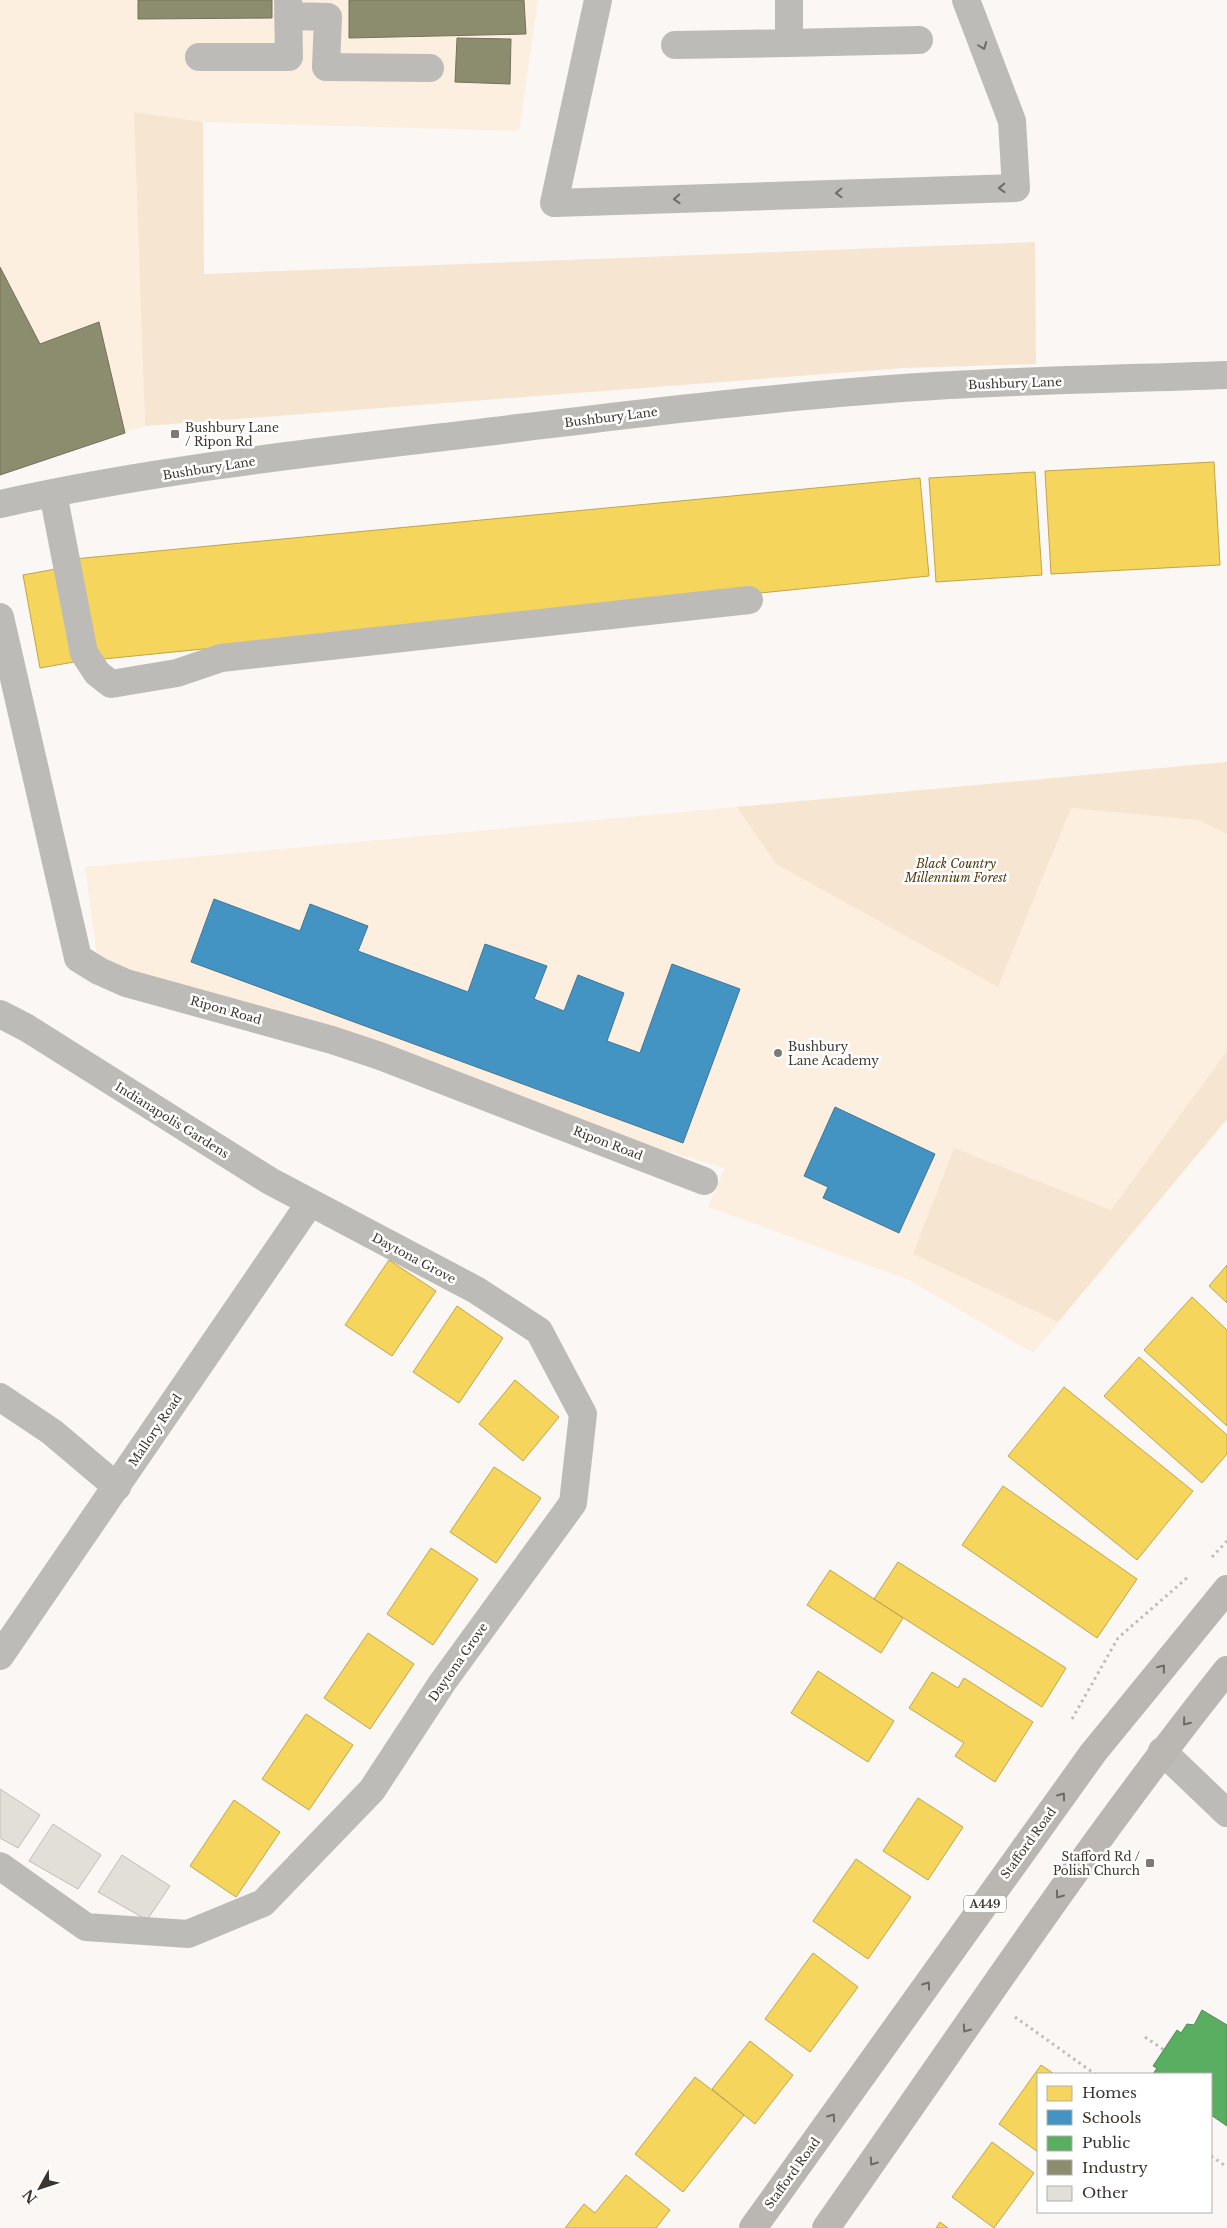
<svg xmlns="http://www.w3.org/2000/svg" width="1227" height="2228" font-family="'Libre Baskerville',serif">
<rect width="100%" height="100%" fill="#faf7f4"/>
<path fill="#fcefe0" d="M 0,0 L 538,0 L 519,131 L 203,122 L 135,112 L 145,426 L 0,475 Z
M 1227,762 L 1227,1119 L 1033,1353 L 909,1280 L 708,1207 L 725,1168 L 101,986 L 85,867 Z"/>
<path fill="#f6e5d1" d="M 134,112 L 203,122 L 204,274 L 1035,242 L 1036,364 L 903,368 L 145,426 Z
M 1227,762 L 1227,834 L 1198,820 L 1071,808 L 998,987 L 776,864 L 737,807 Z
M 1227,1051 L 1227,1119 L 1058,1322 L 913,1254 L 954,1148 L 1111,1210 Z"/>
<path fill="#f6d55c" stroke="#bea54e" d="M 1214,462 L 1220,565 L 1051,574 L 1045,471 Z
M 1035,472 L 1042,575 L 936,582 L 929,478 Z
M 920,478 L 929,576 L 94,660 L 74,559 Z
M 56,569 L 74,662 L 40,668 L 23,575 Z
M 389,1260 L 436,1291 L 392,1356 L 345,1325 Z
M 1227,1265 L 1227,1303 L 1209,1286 Z
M 1192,1297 L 1227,1330 L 1227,1426 L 1144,1350 Z
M 457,1306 L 503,1338 L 459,1403 L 413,1372 Z
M 1139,1357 L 1227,1435 L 1227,1454 L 1202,1483 L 1104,1396 Z
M 515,1380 L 559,1417 L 523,1461 L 479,1424 Z
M 1064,1387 L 1193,1491 L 1137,1560 L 1008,1456 Z
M 494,1467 L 541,1498 L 496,1563 L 450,1532 Z
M 1003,1486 L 1137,1579 L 1097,1638 L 962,1545 Z
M 431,1548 L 478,1579 L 433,1645 L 387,1614 Z
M 898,1562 L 1066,1668 L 1042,1707 L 874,1599 Z
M 830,1570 L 903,1618 L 881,1653 L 807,1605 Z
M 368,1633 L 414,1664 L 370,1729 L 324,1698 Z
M 818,1671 L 894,1721 L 868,1762 L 791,1713 Z
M 932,1672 L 958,1688 L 964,1678 L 1033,1722 L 995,1782 L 955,1756 L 964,1743 L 909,1708 Z
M 306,1714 L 353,1745 L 309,1810 L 262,1779 Z
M 918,1798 L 963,1827 L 928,1880 L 883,1851 Z
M 234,1800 L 280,1832 L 236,1897 L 190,1866 Z
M 856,1859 L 911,1897 L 868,1959 L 813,1921 Z
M 813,1953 L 858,1987 L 810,2052 L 765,2019 Z
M 750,2041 L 793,2075 L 755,2124 L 712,2089 Z
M 1041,2065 L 1054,2074 L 1038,2074 L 1038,2152 L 999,2124 Z
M 695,2077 L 744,2115 L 683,2192 L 635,2154 Z
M 992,2142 L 1034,2173 L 994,2228 L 952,2197 Z
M 626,2175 L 670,2210 L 656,2228 L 565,2228 L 584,2204 L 595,2213 Z
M 940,2222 L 948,2228 L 936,2228 Z"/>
<path fill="#4393c3" stroke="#417796" d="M 214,899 L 300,931 L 310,904 L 368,926 L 358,951 L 468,992 L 485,944 L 547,966 L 534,999 L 564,1011 L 578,975 L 624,993 L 607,1041 L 640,1053 L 672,964 L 740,989 L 683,1143 L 191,962 Z
M 835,1107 L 935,1154 L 899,1233 L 823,1198 L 828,1187 L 804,1176 Z"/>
<path fill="#5aae61" stroke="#518a52" d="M 1202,2010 L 1227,2025 L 1227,2126 L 1211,2115 L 1211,2074 L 1153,2074 L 1157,2068 L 1153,2066 L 1177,2030 L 1181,2033 L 1187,2024 L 1194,2025 Z"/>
<path fill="#8c8c6e" stroke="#74725b" d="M 138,0 L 272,0 L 272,18 L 138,19 Z
M 349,0 L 524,0 L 526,34 L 349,38 Z
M 457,38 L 511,39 L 510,84 L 455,82 Z
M 0,267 L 40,344 L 99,322 L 125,433 L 0,475 Z"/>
<path fill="#e2ded8" stroke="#c1bdb8" d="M 0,1789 L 40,1815 L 18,1848 L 0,1838 Z
M 53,1824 L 101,1855 L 78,1889 L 29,1861 Z
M 122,1855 L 170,1886 L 147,1920 L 98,1892 Z"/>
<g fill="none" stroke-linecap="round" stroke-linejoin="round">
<path stroke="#bebcb8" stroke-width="3" stroke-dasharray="2.5 4" stroke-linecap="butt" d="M 1212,1557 L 1227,1541
M 1072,1719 L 1118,1638 L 1188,1577
M 1015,2017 L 1095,2074
M 1145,2037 L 1164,2050
M 1211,2156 L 1227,2167"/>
<path stroke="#bdbbb8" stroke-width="28" d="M 598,0 L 554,203 L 1016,188 L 1012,121 L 966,0
M 789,0 L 789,43 L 919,40
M 288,16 L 328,17 L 326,67 L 430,68
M 675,45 L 789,43
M 199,57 L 289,57 L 288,0
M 53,493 L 84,653 L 97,673 L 111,684 L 177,673 L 221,658 L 749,600
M 0,504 C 143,472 290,455 435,438 C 596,419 756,398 917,387 C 1020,380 1124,379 1227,375
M 0,617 L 78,958 L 99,971 L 126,983 L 332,1040 L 380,1056 L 704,1181
M 0,1014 L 27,1028 L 270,1181 L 476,1290 L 539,1331 L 583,1414 L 573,1503 L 442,1683 L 372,1790 L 263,1903 L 188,1934 L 86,1927 L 0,1866
M 0,1397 L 52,1432 L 117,1487
M 0,1656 L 310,1203
M 1162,1751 L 1227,1813"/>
<path stroke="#bab7b3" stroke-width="28" d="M 753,2228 L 1093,1753 L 1227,1589
M 826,2228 C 958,2041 1084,1849 1227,1670"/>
</g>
<defs><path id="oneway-chevron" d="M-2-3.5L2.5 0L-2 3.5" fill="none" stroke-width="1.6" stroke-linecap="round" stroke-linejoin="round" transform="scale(1.25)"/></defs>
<g stroke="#706b65">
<use href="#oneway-chevron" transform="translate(983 46) rotate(69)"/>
<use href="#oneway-chevron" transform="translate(1002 188) rotate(178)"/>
<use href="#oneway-chevron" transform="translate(839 193) rotate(178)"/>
<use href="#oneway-chevron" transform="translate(677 199) rotate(178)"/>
</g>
<g stroke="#6e6a63">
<use href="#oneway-chevron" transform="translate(1162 1668) rotate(-51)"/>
<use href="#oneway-chevron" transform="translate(1186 1722) rotate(129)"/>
<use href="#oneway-chevron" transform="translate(1062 1796) rotate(-54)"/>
<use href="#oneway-chevron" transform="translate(1059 1895) rotate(126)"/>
<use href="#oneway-chevron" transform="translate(927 1985) rotate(-54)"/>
<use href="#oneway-chevron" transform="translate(966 2029) rotate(125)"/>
<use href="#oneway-chevron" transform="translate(832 2117) rotate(-54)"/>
<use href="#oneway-chevron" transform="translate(873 2162) rotate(125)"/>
</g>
<g fill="#7e7a73" stroke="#fff" stroke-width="2">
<rect x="170" y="429" width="10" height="10" rx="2.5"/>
<circle cx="778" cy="1053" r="5"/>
<rect x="1145" y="1858" width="10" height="10" rx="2.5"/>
</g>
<g text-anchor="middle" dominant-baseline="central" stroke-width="5" stroke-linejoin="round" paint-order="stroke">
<rect fill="#fff" stroke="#76726d" stroke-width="1" x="964" y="1895.5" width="42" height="17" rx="4"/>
<g font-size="11" font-weight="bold" fill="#3c362e">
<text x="985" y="1904">A449</text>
</g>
<g font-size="12" fill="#3c362e" stroke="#fff">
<text transform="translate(1015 383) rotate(-2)">Bushbury Lane</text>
<text transform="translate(611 417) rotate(-7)">Bushbury Lane</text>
<text transform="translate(209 468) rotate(-9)">Bushbury Lane</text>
<text transform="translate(226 1010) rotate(16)">Ripon Road</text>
<text transform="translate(172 1120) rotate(32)">Indianapolis Gardens</text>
<text transform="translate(608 1143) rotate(21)">Ripon Road</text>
<text transform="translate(414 1258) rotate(28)">Daytona Grove</text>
<text transform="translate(155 1430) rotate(-56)">Mallory Road</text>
<text transform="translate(458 1662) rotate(-55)">Daytona Grove</text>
<text transform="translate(1028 1843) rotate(-54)">Stafford Road</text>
<text transform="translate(792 2173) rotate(-54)">Stafford Road</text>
</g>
<g font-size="12" fill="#3c362e" stroke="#fff" text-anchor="start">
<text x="185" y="427">Bushbury Lane<tspan x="185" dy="14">/ Ripon Rd</tspan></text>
<text x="788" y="1046">Bushbury<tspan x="788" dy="14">Lane Academy</tspan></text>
<text x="1140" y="1856" text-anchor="end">Stafford Rd /<tspan x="1140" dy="14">Polish Church</tspan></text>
</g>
<g font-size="12" font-style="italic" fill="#53370d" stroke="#fff">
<text x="956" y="863">Black Country<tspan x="956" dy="14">Millennium Forest</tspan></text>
</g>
</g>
<rect x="1037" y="2073" width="175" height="140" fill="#ffffff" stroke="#b1afab"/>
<rect x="1047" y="2086" width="25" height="15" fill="#f6d55c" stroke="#b1afab"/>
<text x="1082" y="2098" font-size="15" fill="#3c362e">Homes</text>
<rect x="1047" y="2110" width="25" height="15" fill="#4393c3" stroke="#b1afab"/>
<text x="1082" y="2123" font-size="15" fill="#3c362e">Schools</text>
<rect x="1047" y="2136" width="25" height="15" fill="#5aae61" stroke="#b1afab"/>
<text x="1082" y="2148" font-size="15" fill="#3c362e">Public</text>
<rect x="1047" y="2160" width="25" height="15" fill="#8c8c6e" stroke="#b1afab"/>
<text x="1082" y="2173" font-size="15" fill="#3c362e">Industry</text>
<rect x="1047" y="2186" width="25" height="15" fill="#e2ded8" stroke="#b1afab"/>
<text x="1082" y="2198" font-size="15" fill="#3c362e">Other</text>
<g transform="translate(40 2188) rotate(230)" stroke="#ffffff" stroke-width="4" paint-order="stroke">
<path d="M0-4L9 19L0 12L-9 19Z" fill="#3c362e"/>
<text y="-8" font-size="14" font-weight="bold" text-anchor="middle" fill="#3c362e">N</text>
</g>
</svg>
